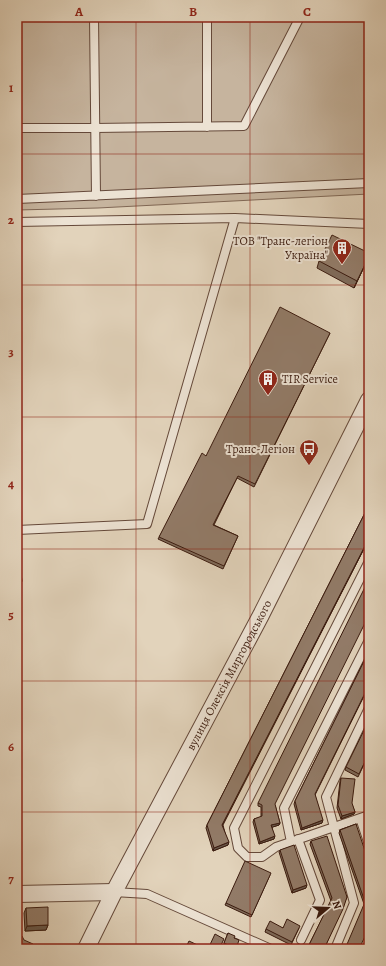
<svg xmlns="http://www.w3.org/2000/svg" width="386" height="966" font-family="Alegreya,serif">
<rect width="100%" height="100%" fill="#e2d3bb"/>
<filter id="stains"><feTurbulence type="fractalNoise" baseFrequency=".005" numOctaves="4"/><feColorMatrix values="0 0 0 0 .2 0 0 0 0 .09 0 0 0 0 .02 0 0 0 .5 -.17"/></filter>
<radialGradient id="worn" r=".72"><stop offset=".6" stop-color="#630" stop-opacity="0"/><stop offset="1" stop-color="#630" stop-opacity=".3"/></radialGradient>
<path fill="#c6b49e" stroke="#806856" d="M 17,17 L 369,17 L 369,194 L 98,208 L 17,210 Z"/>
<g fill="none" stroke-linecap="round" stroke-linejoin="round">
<g stroke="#65493a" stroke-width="10">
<path id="lane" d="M 94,17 L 96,196
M 207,17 L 207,127
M 17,128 L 95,128 L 244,126 L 300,17
M 17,199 L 369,183
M 17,222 L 235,218 L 369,224
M 17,530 L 147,524 L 235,218
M 369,561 L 234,828 L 238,848 L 247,857 L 262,857 L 276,847 L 369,815
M 369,778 L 369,795
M 360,818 L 369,845
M 298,839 L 320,900 L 301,940
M 291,842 L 284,808 L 369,640
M 114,892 L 147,894 L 271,949
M 335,949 L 354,903 L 326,797 L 369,708"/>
</g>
<g stroke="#65493a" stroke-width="18">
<g id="street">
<path d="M 17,894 L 114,892"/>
<path id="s1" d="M 86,949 L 114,892 L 261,615 L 369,400"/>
</g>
</g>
<use href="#lane" stroke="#ece2d3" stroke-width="8"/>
<use href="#street" stroke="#ece2d3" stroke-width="16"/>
</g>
<path fill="#7e6a59" stroke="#3b1b0f" d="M 319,261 L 367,261 L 354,288 L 317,268 Z
M 330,333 L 254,487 L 237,478 L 214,525 L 238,536 L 223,569 L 158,539 L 206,456 Z
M 369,505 L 369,539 L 223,825 L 228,845 L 213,851 L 206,828 L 207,825 Z
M 369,651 L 369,686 L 315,795 L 322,823 L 301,830 L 294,804 L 295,801 Z
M 369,754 L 358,777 L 345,770 L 346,767 Z
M 341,778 L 355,812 L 354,814 L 341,819 L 337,808 L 340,781 Z
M 258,803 L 275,805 L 280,823 L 279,825 L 272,827 L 274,839 L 259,844 L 253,822 L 254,819 L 261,817 L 261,807 L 258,806 Z
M 356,824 L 369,928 L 364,904 L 339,833 L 340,830 Z
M 311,841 L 347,897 L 324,949 L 307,949 L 331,901 L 310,844 Z
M 280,850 L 306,888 L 292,893 L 279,852 Z
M 270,875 L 251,917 L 225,905 L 226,903 Z
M 26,908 L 48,925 L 46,930 L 25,931 L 24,913 Z
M 283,928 L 299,928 L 291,945 L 265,932 L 266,929 Z
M 228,933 L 234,938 L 236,949 L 230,949 L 223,946 Z"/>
<path fill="#665649" stroke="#3b1b0f" d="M 369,256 L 367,261 L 354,288 L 357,281 Z
M 369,538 L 369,539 L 221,827 L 222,825 Z
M 17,581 L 22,581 L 19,588 L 17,588 Z
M 355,812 L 354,814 L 341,819 L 342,816 Z
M 323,820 L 322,823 L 301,830 L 302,828 Z
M 280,823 L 279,825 L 270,828 L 271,825 Z
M 275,836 L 274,839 L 259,844 L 260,842 Z
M 229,842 L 228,845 L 213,851 L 214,848 Z
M 307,885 L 306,888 L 292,893 L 293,890 Z
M 48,925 L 46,930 L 25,931 L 27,926 Z"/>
<path fill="#927b68" stroke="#3b1b0f" d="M 332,235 L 369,253 L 369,256 L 357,281 L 319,261 Z
M 280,307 L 330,333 L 255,484 L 238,476 L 213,525 L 238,536 L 224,566 L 159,537 L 202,453 L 206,456 Z
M 369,505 L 369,538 L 222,825 L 229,842 L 214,848 L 207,825 Z
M 17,565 L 20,565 L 22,581 L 17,581 Z
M 369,579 L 369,615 L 275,804 L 280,823 L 271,825 L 275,836 L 260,842 L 254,819 L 262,816 L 262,805 L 258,803 Z
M 369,651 L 369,685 L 315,794 L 323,820 L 302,828 L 295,801 Z
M 369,720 L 369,753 L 359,774 L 346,767 Z
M 341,778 L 355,779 L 352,803 L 355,812 L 342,816 L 338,805 Z
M 356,824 L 369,863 L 369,928 L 359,949 L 345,949 L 365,902 L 340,830 Z
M 327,836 L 347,897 L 343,909 L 324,949 L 307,949 L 332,898 L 311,841 Z
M 294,845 L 307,885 L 293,890 L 280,850 Z
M 245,861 L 271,873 L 252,915 L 226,903 Z
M 48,907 L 48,925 L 27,926 L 26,908 Z
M 287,919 L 300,926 L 292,942 L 266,929 L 270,921 L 283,928 Z
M 228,933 L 235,936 L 234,938 L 239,940 L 236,949 L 224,943 Z
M 17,934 L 22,936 L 24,940 L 33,944 L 34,949 L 17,949 Z
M 215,934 L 224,939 L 219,949 L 208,949 Z
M 189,941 L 206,949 L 185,949 Z"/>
<path fill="none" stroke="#8f2418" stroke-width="1" stroke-opacity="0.55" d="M 136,17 L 136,949M 250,17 L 250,949M 17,154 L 369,154M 17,285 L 369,285M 17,417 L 369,417M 17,549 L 369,549M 17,681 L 369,681M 17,812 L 369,812"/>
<defs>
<g id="building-pin" transform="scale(1)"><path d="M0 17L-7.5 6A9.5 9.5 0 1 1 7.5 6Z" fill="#8f2418" stroke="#ece2d3"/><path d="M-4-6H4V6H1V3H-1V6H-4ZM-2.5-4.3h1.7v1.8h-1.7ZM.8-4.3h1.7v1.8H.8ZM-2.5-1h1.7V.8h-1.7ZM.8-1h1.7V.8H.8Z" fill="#fff"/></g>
<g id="bus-pin" transform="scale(1)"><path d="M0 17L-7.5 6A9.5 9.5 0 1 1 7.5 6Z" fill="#8f2418" stroke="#ece2d3"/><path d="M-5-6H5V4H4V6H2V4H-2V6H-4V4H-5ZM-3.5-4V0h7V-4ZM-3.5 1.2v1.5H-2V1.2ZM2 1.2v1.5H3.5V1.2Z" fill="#fff"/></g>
</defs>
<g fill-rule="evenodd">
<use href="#building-pin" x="342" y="248"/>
<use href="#building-pin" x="268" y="379"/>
<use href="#bus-pin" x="309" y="449"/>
</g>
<g text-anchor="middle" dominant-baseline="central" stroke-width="4" stroke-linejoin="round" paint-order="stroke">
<g font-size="12" fill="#3b1b0f" stroke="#ece2d3" text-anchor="end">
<text x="328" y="241">ТОВ "Транс-легіон<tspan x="328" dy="14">Україна"</tspan></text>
<text x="282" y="379" text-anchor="start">TIR Service</text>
<text x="295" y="449">Транс-Легіон</text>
</g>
<g font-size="12" fill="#3b1b0f" stroke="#ece2d3">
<text stroke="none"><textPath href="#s1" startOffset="309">вулиця Олексія Миргородського</textPath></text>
</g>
</g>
<rect width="386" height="966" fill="none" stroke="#e2d3bb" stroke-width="44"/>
<g transform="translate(328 908) rotate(71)" stroke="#ece2d3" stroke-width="3" paint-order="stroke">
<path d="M0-3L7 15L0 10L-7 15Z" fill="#3b1b0f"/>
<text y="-6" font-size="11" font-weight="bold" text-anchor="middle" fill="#3b1b0f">N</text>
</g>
<rect x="22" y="22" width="342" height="922" fill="none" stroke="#8f2418" stroke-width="1.5"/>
<g font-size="13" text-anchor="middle" font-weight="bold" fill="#8f2418">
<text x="79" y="16">A</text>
<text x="193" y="16">B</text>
<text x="307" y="16">C</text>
<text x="11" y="92">1</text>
<text x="11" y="224">2</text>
<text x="11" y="356">3</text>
<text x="11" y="488">4</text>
<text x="11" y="619">5</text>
<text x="11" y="751">6</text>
<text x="11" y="883">7</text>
</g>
<rect width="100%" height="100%" filter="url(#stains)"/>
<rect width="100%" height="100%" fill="url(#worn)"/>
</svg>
